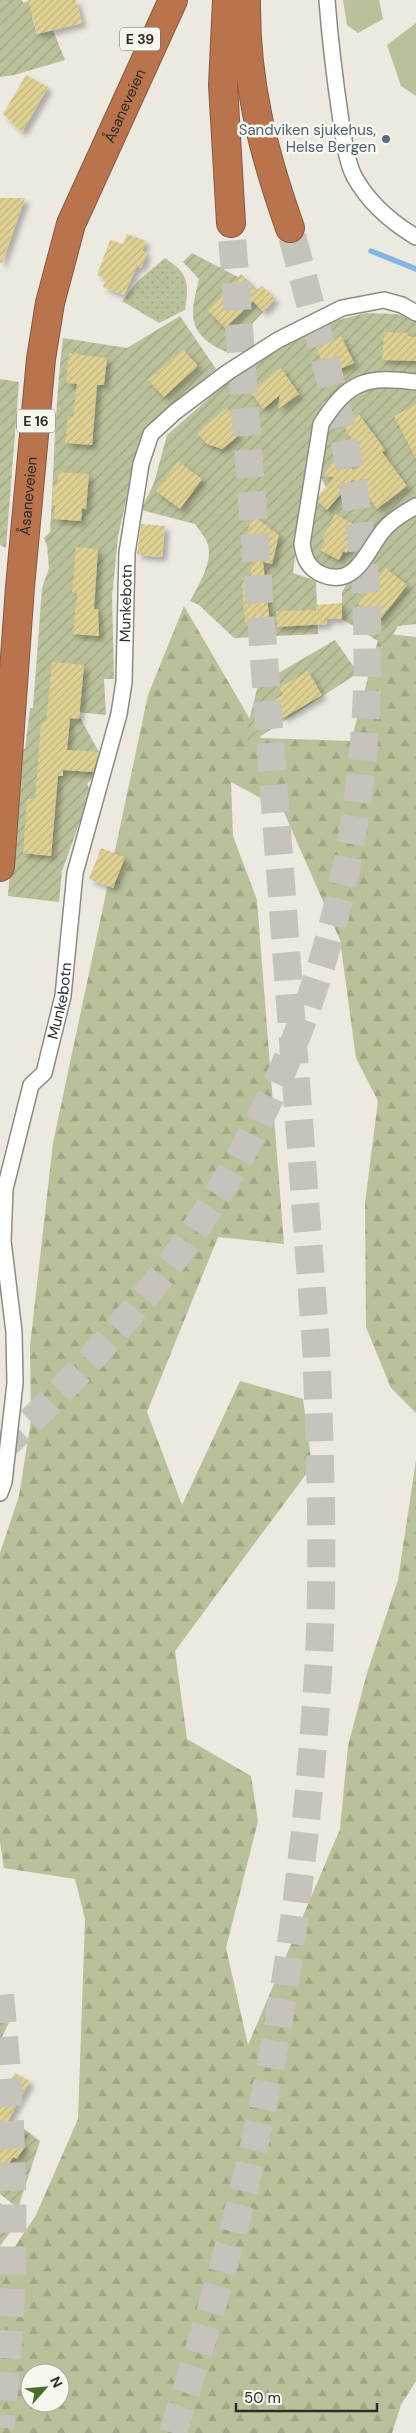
<svg xmlns="http://www.w3.org/2000/svg" width="416" height="2433" font-family="'DM Sans',sans-serif">
<defs>
<pattern id="forest-firs" width="22" height="20" patternUnits="userSpaceOnUse" patternTransform="scale(1.25)"><rect width="22" height="20" fill="#bac09a"/><path d="M5 1l3.5 6h-7zM16 11l3.5 6h-7z" fill="#a0a585"/></pattern>
<pattern id="park-dots" width="8" height="8" patternUnits="userSpaceOnUse" patternTransform="scale(1.25)"><rect width="8" height="8" fill="#bac09a"/><path d="M2 2h.1M6 6h.1" fill="none" stroke="#a0a585" stroke-width="1.8" stroke-linecap="round"/></pattern>
<pattern id="garden-furrows" width="10" height="10" patternUnits="userSpaceOnUse" patternTransform="scale(1.25)"><rect width="10" height="10" fill="#bac09a"/><path d="M-1 1l2-2M0 10L10 0M9 11l2-2" fill="none" stroke="#a0a585"/></pattern>
<pattern id="building-hatch" width="6" height="6" patternUnits="userSpaceOnUse" patternTransform="scale(1.25)"><rect width="6" height="6" fill="#dfd192"/><path d="M-1 1l2-2M0 6l6-6M5 7l2-2" fill="none" stroke="#c0b47e"/></pattern>
<filter id="shadow"><feDropShadow dx="4.5" dy="4.5" stdDeviation="2.5" flood-color="#0004"/></filter>
</defs>
<rect width="100%" height="100%" fill="#ebe9e0"/>
<path fill="#bac09a" d="M 343,0 L 379,0 L 383,19 L 358,33 L 347,25 Z
M 416,23 L 416,96 L 401,86 L 387,45 Z"/>
<path fill="url(#forest-firs)" fill-rule="evenodd" d="M 184,606 L 261,738 L 351,741 L 380,633 L 416,637 L 416,1413 L 391,1388 L 366,1327 L 365,1203 L 378,1101 L 356,1058 L 340,940 L 283,810 L 231,782 L 233,836 L 257,900 L 284,1244 L 218,1237 L 147,1412 L 182,1505 L 240,1381 L 303,1399 L 312,1466 L 175,1651 L 187,1739 L 251,1776 L 258,1821 L 226,1948 L 248,2045 L 340,1829 L 348,1746 L 367,1673 L 398,1580 L 416,1460 L 416,2381 L 401,2405 L 392,2433 L 0,2433 L 0,2269 L 36,2215 L 78,2119 L 85,1919 L 75,1879 L 4,1868 L 0,1842 L 0,1553 L 19,1496 L 31,1421 L 30,1346 L 53,1143 L 148,695 ZM 30,2373 L 60,2373 L 60,2403 L 30,2403 Z"/>
<path fill="url(#park-dots)" d="M 165,258 C 189,274 189,283 185,310 L 159,323 L 122,301 L 138,281 Z"/>
<path fill="url(#garden-furrows)" d="M 0,0 L 22,0 L 23,3 L 31,0 L 35,9 L 32,17 L 37,34 L 53,30 L 65,60 L 14,75 L 0,77 Z
M 192,253 L 238,277 L 241,274 L 257,290 L 262,286 L 275,299 L 226,352 C 186,333 190,316 199,279 L 183,262 Z
M 366,313 C 381,314 403,312 416,320 L 416,376 C 401,377 386,369 371,374 C 313,391 312,435 304,486 C 300,515 297,544 293,573 L 316,581 L 318,634 L 234,638 L 199,605 L 190,601 C 198,587 213,561 208,545 C 206,538 199,530 195,524 L 141,510 L 154,483 L 167,435 L 225,384 L 285,343 L 326,323 Z
M 180,316 L 216,369 L 142,434 L 118,536 L 112,596 L 114,679 L 104,679 L 106,715 L 77,712 L 99,752 L 98,772 L 87,784 L 91,791 L 62,871 L 59,902 L 8,896 L 19,749 L 25,749 L 30,708 L 33,708 L 42,588 L 49,568 L 47,546 L 44,538 L 50,532 C 54,468 55,403 63,338 L 127,348 Z
M 0,379 L 19,382 L 6,548 L 0,545 Z
M 379,387 L 416,391 L 416,497 L 378,526 L 357,565 L 342,572 L 326,570 L 314,560 L 310,551 L 309,539 L 316,499 L 326,487 L 318,472 C 328,431 332,398 379,387 Z
M 416,513 L 416,624 L 398,626 L 386,646 L 342,619 L 342,592 L 346,585 L 368,569 L 385,538 Z
M 335,640 L 358,673 L 250,743 L 245,737 L 258,685 Z
M 0,1994 L 12,2016 L 0,2041 Z
M 12,2120 L 40,2141 L 18,2208 L 0,2194 L 0,2127 L 4,2129 Z
M 0,2203 L 21,2218 L 0,2246 Z"/>
<g fill="none" stroke-linecap="round" stroke-linejoin="round">
<path stroke="#84b6e2" stroke-width="5.5" d="M 371,251 L 416,269"/>
</g>
<path fill="url(#building-hatch)" filter="url(#shadow)" d="M 28,0 L 76,0 L 82,23 L 37,34 Z
M 26,75 L 48,87 L 22,132 L 3,114 Z
M 0,198 L 25,198 L 2,263 L 0,263 Z
M 127,234 L 146,241 L 142,251 L 147,253 L 141,268 L 137,266 L 124,295 L 103,287 L 106,279 L 97,275 L 110,240 L 123,244 Z
M 241,275 L 257,291 L 262,286 L 275,299 L 263,312 L 253,301 L 225,328 L 207,310 Z
M 384,332 L 408,333 L 408,336 L 416,337 L 416,361 L 382,360 Z
M 341,336 L 354,363 L 321,377 L 314,362 L 321,359 L 316,348 Z
M 183,349 L 198,366 L 164,397 L 148,380 Z
M 69,353 L 107,358 L 104,385 L 97,385 L 92,445 L 65,443 L 68,416 L 73,417 L 77,384 L 66,383 Z
M 281,368 L 299,394 L 278,409 L 280,395 L 263,409 L 250,391 Z
M 416,404 L 416,459 L 394,416 Z
M 227,408 L 242,426 L 235,432 L 238,436 L 222,449 L 207,444 L 197,433 Z
M 358,413 L 385,450 L 382,452 L 407,486 L 377,509 L 356,481 L 352,480 L 327,510 L 318,502 L 319,495 L 334,477 L 323,476 L 341,453 L 353,470 L 363,464 L 345,427 L 348,424 L 347,422 Z
M 178,461 L 202,479 L 180,509 L 156,491 Z
M 58,472 L 89,474 L 86,509 L 82,508 L 81,521 L 54,519 L 55,505 L 52,505 L 53,485 L 57,485 Z
M 251,514 L 279,535 L 272,564 L 263,562 L 270,624 L 246,625 L 244,615 L 242,584 L 244,581 L 249,581 L 256,550 L 245,548 Z
M 335,514 L 361,528 L 347,553 L 343,551 L 339,560 L 320,550 L 325,541 L 322,539 Z
M 141,524 L 165,526 L 162,557 L 137,555 Z
M 76,547 L 98,549 L 94,609 L 98,609 L 99,636 L 73,634 L 77,593 L 72,592 Z
M 386,568 L 407,585 L 379,621 L 358,604 Z
M 342,603 L 342,619 L 327,619 L 327,624 L 277,627 L 276,611 L 316,610 L 316,605 Z
M 52,662 L 84,665 L 79,719 L 70,718 L 67,750 L 99,752 L 93,772 L 63,770 L 63,776 L 58,776 L 51,856 L 23,853 L 27,799 L 35,799 L 41,722 L 46,722 Z
M 308,671 L 322,695 L 283,718 L 273,700 L 283,695 L 279,688 Z
M 101,848 L 125,857 L 113,888 L 89,879 Z
M 15,2073 L 30,2081 L 7,2122 L 24,2131 L 18,2142 L 25,2146 L 17,2159 L 13,2157 L 0,2177 L 0,2094 L 2,2095 Z"/>
<g fill="none" stroke-linecap="round" stroke-linejoin="round">
<path stroke="#c5c3bb" stroke-width="28" stroke-dasharray="28 14" stroke-linecap="butt" d="M 0,1450 C 61,1393 118,1333 168,1267 C 321,1065 386,806 363,556 C 352,445 318,336 290,228
M 0,1995 C 15,2141 18,2281 0,2427
M 173,2433 C 210,2317 245,2200 268,2080 C 295,1940 311,1798 319,1656 C 324,1553 320,1449 316,1346 L 231,223"/>
<g stroke="#8d8b83" stroke-width="18">
<g id="street">
<path d="M 327,0 C 330,40 335,81 341,121 C 344,139 346,160 354,176 C 368,202 391,222 416,237"/>
<path d="M 416,382 C 366,376 349,380 321,424 L 302,544 C 304,557 307,566 319,573 C 354,590 365,554 382,532 C 390,521 404,513 416,506"/>
<path id="s1" d="M 0,1493 L 4,1482 L 15,1383 L 14,1332 L 3,1241 L 5,1189 L 31,1085 L 44,1073 L 63,996 L 75,873 L 119,714 L 124,682 L 127,553 L 141,464 L 151,434 L 175,412 L 228,372 L 278,340 L 342,308 L 384,300 L 402,305 L 416,313"/>
</g>
</g>
<g stroke="#885a40" stroke-width="30">
<g id="highway">
<path d="M 227,0 L 223,85 L 231,223"/>
<path d="M 246,0 C 245,81 263,152 290,228"/>
<path id="s2" d="M 0,867 L 20,587 L 41,359 L 50,303 L 71,224 L 173,0"/>
</g>
</g>
<use href="#street" stroke="#fff" stroke-width="15"/>
<use href="#highway" stroke="#b9734d" stroke-width="28"/>
</g>
<circle fill="#5c6f8a" stroke="#f8f7ed" stroke-width="2" cx="386" cy="139" r="5"/>
<g text-anchor="middle" dominant-baseline="central" stroke-width="5" stroke-linejoin="round" paint-order="stroke">
<g fill="#f8f7ed" stroke="#696963" stroke-width="1">
<rect x="120" y="27.5" width="40" height="23" rx="4"/>
<rect x="17" y="409.5" width="38" height="23" rx="4"/>
</g>
<g font-size="14" font-weight="bold" fill="#2c2c28">
<text x="140" y="39">E 39</text>
<text x="36" y="421">E 16</text>
</g>
<g font-size="15" fill="#2c2c28" stroke="#f8f7ed">
<text stroke="none"><textPath href="#s2" startOffset="778">Åsaneveien</textPath></text>
<text stroke="none"><textPath href="#s2" startOffset="372">Åsaneveien</textPath></text>
<text stroke="none"><textPath href="#s1" startOffset="910">Munkebotn</textPath></text>
<text stroke="none"><textPath href="#s1" startOffset="505">Munkebotn</textPath></text>
</g>
<g font-size="15" fill="#4e5e75" stroke="#f8f7ed" text-anchor="end">
<text x="376" y="130">Sandviken sjukehus,<tspan x="376" dy="17">Helse Bergen</tspan></text>
</g>
</g>
<g transform="translate(45 2388) rotate(63)"><circle r="24" fill="#f8f7ed" stroke="#a6a69e"/>
<path d="M0-4L9 19L0 12L-9 19Z" fill="#466e2a"/>
<text y="-8" font-size="14" font-weight="bold" text-anchor="middle" fill="#2c2c28">N</text>
</g>
<path d="M236 2403v8h141v-8" fill="none" stroke="#2c2c28" stroke-width="2.5"/>
<text x="244" y="2403" font-size="15" fill="#2c2c28" stroke="#f8f7ed" stroke-width="4" paint-order="stroke">50 m</text>
</svg>
